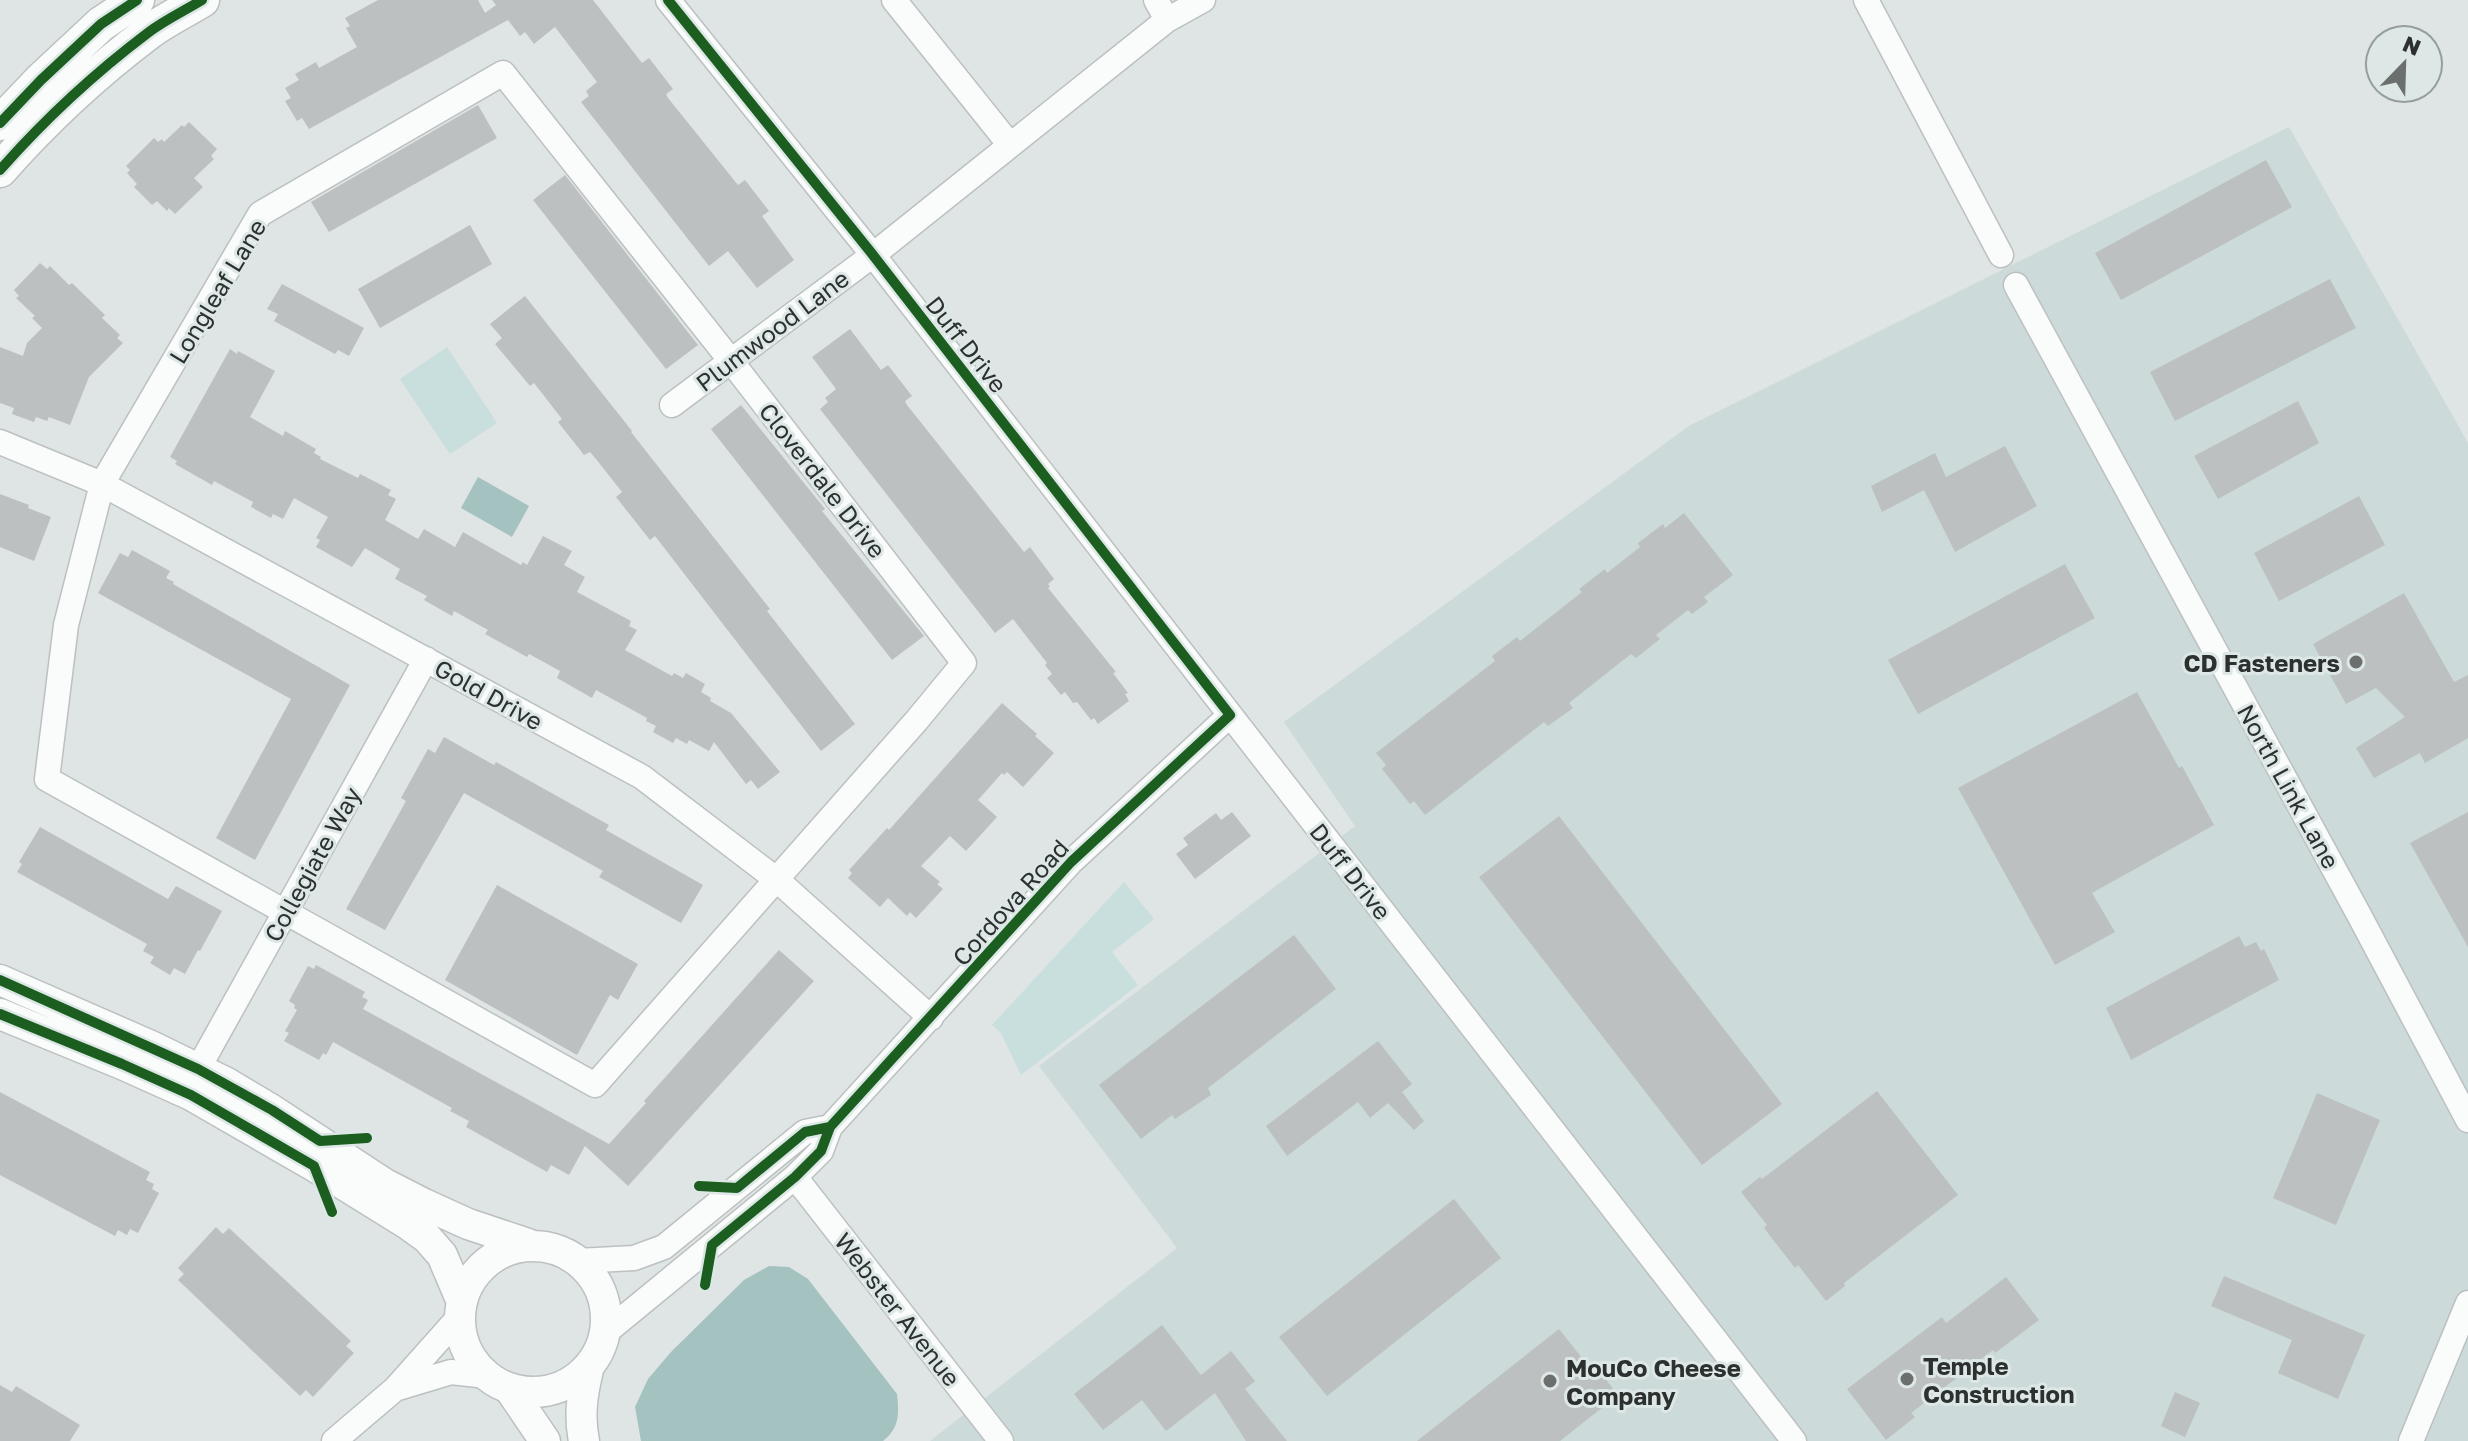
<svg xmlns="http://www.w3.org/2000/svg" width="2468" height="1441" font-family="'Golos Text',sans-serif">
<rect width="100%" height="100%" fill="#dfe4e4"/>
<path fill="#ccdad9" d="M 2289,127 L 2468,443 L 2468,1441 L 930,1441 L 1177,1248 L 1039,1066 L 1355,826 L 1284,722 L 1689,426 Z"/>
<path fill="#c8dfdd" d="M 447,347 L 497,423 L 450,454 L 400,379 Z
M 1124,882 L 1154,919 L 1112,952 L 1138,985 L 1021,1075 L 1001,1033 L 992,1025 Z"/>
<path fill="#a4c2c0" d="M 478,477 L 529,506 L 512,537 L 461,508 Z
M 769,1266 L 789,1267 L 808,1279 L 897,1394 C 899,1413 900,1428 883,1441 L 641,1441 L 635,1407 L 648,1379 L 671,1352 L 744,1280 Z"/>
<path fill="#bcc0c0" d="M 378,0 L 478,0 L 485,13 L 496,5 L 492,0 L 593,0 L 642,63 L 649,58 L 673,89 L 666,94 L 668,98 L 738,185 L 745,180 L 769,211 L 762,216 L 794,260 L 757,288 L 728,251 L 709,266 L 581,102 L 589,96 L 586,91 L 597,82 L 555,27 L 534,44 L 525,32 L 520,36 L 508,20 L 309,129 L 302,118 L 297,121 L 285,101 L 291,98 L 285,88 L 299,80 L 295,74 L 316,62 L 319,68 L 357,47 L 346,28 L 350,26 L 345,18 Z
M 478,105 L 497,138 L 329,232 L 311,202 Z
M 189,122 L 217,149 L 211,156 L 214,159 L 194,178 L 203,187 L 175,214 L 169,208 L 167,211 L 157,201 L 152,205 L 134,187 L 137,184 L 127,173 L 130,170 L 126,166 L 154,138 L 158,142 L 162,139 L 164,142 L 182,125 L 184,127 Z
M 2266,160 L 2292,207 L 2121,300 L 2095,253 Z
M 565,175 L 698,345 L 666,369 L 533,200 Z
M 470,225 L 492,264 L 380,328 L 358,289 Z
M 40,263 L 47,269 L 50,266 L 69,285 L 72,283 L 105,315 L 102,318 L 120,335 L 117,338 L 123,343 L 89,377 L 70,425 L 49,417 L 47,421 L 36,417 L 34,422 L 12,414 L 14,408 L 0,403 L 0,347 L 23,356 L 27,343 L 42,328 L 32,318 L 35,316 L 16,298 L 19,296 L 14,290 Z
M 2330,279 L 2356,328 L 2175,421 L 2150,372 Z
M 282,284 L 364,328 L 349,356 L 338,350 L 335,354 L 274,321 L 278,314 L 267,309 Z
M 525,296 L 632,431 L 631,432 L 770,609 L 767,611 L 855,724 L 821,751 L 655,536 L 650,540 L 616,497 L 622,492 L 596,459 L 590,452 L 584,455 L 558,422 L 562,419 L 534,383 L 530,386 L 495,344 L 502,338 L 490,324 Z
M 850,329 L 881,370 L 888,365 L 912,396 L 905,401 L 907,405 L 1024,552 L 1030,547 L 1054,579 L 1048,584 L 1050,587 L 1048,588 L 1116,672 L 1113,673 L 1128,693 L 1125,694 L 1129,701 L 1098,724 L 1094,718 L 1091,720 L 1077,702 L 1073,703 L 1065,692 L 1061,695 L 1047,678 L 1052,674 L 1045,665 L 1047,663 L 1013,619 L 995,633 L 820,409 L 828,402 L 825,398 L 836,389 L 812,357 Z
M 230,349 L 237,354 L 238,351 L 275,371 L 250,417 L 283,436 L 285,431 L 316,449 L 314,453 L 321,457 L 320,459 L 358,478 L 360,474 L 391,490 L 388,495 L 396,499 L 385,520 L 418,539 L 424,529 L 455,547 L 463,532 L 521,565 L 523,562 L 527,565 L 543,536 L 572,551 L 564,565 L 585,577 L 577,592 L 631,621 L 629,626 L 637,630 L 625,650 L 672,676 L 674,673 L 683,678 L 686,673 L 705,684 L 701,692 L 711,698 L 710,701 L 731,713 L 780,772 L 758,789 L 751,780 L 746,784 L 714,742 L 709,751 L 689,740 L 687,744 L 676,738 L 673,743 L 653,732 L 656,726 L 646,721 L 647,718 L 596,690 L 592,698 L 557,678 L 560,671 L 529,654 L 527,657 L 485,634 L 488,630 L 454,611 L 452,616 L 424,600 L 427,596 L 395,579 L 400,569 L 365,548 L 352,567 L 316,547 L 320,540 L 316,538 L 328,517 L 294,498 L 283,519 L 273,514 L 271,518 L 251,507 L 253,502 L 214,481 L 212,485 L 175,464 L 177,461 L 170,457 Z
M 2298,401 L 2319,443 L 2218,499 L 2194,456 Z
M 741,405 L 825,509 L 822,511 L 924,636 L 892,660 L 711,429 Z
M 2005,446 L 2037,506 L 1955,552 L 1924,490 L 1882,512 L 1871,486 L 1935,453 L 1946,477 Z
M 0,494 L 29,505 L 28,508 L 51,517 L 34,561 L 0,547 Z
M 2359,496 L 2385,545 L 2279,601 L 2254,553 Z
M 1684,513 L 1733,575 L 1704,597 L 1708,602 L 1692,614 L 1688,610 L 1656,635 L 1660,639 L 1636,658 L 1631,654 L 1569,703 L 1573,708 L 1548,726 L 1544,722 L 1425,815 L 1414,801 L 1410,804 L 1382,769 L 1386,765 L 1376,753 L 1495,661 L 1492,656 L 1517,637 L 1520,641 L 1582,592 L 1579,589 L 1605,569 L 1607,573 L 1640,547 L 1638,543 L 1663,524 L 1665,528 Z
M 132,550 L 170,571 L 166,578 L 174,582 L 173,584 L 350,685 L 255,860 L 216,838 L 291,699 L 98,593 L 120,553 L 128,557 Z
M 2065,564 L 2095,618 L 1918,714 L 1888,660 Z
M 2404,593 L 2454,682 L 2468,675 L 2468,738 L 2425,763 L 2420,753 L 2374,778 L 2356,748 L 2405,717 L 2376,688 L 2346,704 L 2313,644 Z
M 2137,692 L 2179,768 L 2182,766 L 2214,825 L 2092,893 L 2115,932 L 2055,965 L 1958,788 Z
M 1002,703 L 1037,734 L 1035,736 L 1054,753 L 1023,787 L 1007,772 L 1004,775 L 1002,773 L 978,800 L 997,817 L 966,851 L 950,836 L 921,866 L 940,882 L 937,884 L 943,889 L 916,918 L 910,912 L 907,916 L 888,898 L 880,907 L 848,878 L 852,873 L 849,870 L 887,828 L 889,830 Z
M 444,737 L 494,765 L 496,762 L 609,825 L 606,830 L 703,885 L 681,923 L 599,877 L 603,871 L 464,793 L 385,930 L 346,909 L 406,801 L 401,798 L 428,749 L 435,753 Z
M 1232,812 L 1251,836 L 1195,879 L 1176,854 L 1188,845 L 1183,838 L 1216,813 L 1221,820 Z
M 2468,812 L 2468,947 L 2410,843 Z
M 1559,816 L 1782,1104 L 1702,1165 L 1479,877 Z
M 40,827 L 168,899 L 176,886 L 222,911 L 200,951 L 198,950 L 185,974 L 174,968 L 170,975 L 150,963 L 154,957 L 143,951 L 147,944 L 17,872 L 22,864 L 19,862 Z
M 497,885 L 638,964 L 618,1000 L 610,995 L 577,1055 L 445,980 Z
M 1294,935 L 1336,989 L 1208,1088 L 1211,1095 L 1175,1119 L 1172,1115 L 1141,1139 L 1099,1085 Z
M 2239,936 L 2245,947 L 2256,942 L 2261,951 L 2264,949 L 2279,980 L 2131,1060 L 2106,1008 Z
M 779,950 L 814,981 L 628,1186 L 585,1146 L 569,1175 L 551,1165 L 547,1172 L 466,1127 L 469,1121 L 450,1111 L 452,1108 L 333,1042 L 326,1055 L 323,1053 L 319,1060 L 284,1041 L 289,1033 L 285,1031 L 297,1010 L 294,1008 L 295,1005 L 289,1001 L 308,966 L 314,969 L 316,965 L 365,992 L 362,997 L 368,1000 L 363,1009 L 609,1144 L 646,1103 L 644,1101 Z
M 1378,1041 L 1412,1084 L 1402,1092 L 1424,1121 L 1414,1130 L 1388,1103 L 1370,1118 L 1358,1102 L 1287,1156 L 1266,1126 Z
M 1877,1091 L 1958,1195 L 1844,1283 L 1845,1286 L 1826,1301 L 1798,1265 L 1795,1268 L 1764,1228 L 1767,1225 L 1741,1192 L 1760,1177 L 1762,1179 Z
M 0,1092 L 150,1172 L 146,1180 L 154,1184 L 152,1189 L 159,1193 L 138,1233 L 130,1229 L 127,1235 L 118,1230 L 115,1236 L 0,1175 Z
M 2317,1093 L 2380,1120 L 2336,1225 L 2273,1198 Z
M 1454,1199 L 1501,1258 L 1327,1396 L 1279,1337 Z
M 216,1227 L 223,1234 L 229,1228 L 351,1341 L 346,1346 L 354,1353 L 313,1397 L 306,1390 L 300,1396 L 178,1280 L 184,1274 L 178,1268 Z
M 2224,1276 L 2365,1335 L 2338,1399 L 2278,1373 L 2292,1340 L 2211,1306 Z
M 2006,1277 L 2039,1320 L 1995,1353 L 1993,1350 L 1911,1413 L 1915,1417 L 1886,1440 L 1847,1389 L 1942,1317 L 1946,1323 Z
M 1162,1325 L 1201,1375 L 1231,1351 L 1255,1381 L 1245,1389 L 1287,1441 L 1246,1441 L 1215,1393 L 1166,1431 L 1142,1400 L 1103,1430 L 1074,1394 Z
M 1559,1329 L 1590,1368 L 1594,1364 L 1618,1395 L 1560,1441 L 1417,1441 Z
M 0,1385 L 12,1392 L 16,1386 L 80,1425 L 70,1441 L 0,1441 Z
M 2175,1392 L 2200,1403 L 2185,1437 L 2161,1426 Z"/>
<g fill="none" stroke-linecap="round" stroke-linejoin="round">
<g stroke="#bcc0c0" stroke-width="27">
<path id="minor" d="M 668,0 L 873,255 L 1794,1441
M 894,0 L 1010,145
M 1866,0 L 2001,255
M 1167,20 L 1203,0
M 503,73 L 731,361 L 964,663 L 917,720 L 595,1085 L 47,779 L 66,625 L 102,484 L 260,214 Z
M 2016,285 L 2358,913 L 2468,1120
M 672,405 L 873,255 L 1167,20 L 1156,0
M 0,442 L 102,484 L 642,777 L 776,879 L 931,1018
M 198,1069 L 426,659
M 795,1177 L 1001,1441
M 578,1261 L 634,1258 L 664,1247 L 805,1132 L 830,1127
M 605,1333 L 795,1177 L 821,1151 L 830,1127 L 1071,862 L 1230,715
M 398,1388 L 451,1372 L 487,1376
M 334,1441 L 395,1389 L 460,1316
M 2411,1441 L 2468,1303"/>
</g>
<g stroke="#bcc0c0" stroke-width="33">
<path id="tertiary" d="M 0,980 L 151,1046 L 225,1082 L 272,1110 L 385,1184 L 424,1204 L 468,1224 L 528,1244
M 0,1014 L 122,1064 L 191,1095 L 314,1166 L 409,1225 L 427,1238 L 442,1255 L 462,1302
M460 1319a73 73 0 1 1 146 0a73 73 0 1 1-146 0Z
M 509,1388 L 545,1441
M 584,1441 C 579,1416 582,1395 588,1370"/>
</g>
<g stroke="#bcc0c0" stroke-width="37">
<path id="secondary" d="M 0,123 L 41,80 L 101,24 L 137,0
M 0,170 C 44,120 96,72 149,32 C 165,20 184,11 202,0"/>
</g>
<use href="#minor" stroke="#fafbfb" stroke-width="24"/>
<use href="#tertiary" stroke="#fafbfb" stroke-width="30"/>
<use href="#secondary" stroke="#fafbfb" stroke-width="34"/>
<g stroke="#dce7e6" stroke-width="15">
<path id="cycleway" d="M 668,0 L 873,255 L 1230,715 L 1071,862 L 830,1127 L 821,1151 L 795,1177 L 712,1245 L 705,1285
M 0,123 L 41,80 L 101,24 L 137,0
M 0,170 C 44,120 96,72 149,32 C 165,20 184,11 202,0
M 0,980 L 198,1069 L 272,1110 L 320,1141 L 367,1138
M 0,1014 L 122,1064 L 191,1095 L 314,1166 L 332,1212
M 699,1186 L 737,1188 L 805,1132 L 830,1127"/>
</g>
<use href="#cycleway" stroke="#1b5e20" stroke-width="10"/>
</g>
<g fill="#6b706f" stroke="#dce7e6" stroke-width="3">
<circle cx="2356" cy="662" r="8"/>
<circle cx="1907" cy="1379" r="8"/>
<circle cx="1550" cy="1381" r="8"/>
</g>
<g text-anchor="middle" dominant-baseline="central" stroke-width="6" stroke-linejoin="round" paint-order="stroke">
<g font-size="24" fill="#2c3130" stroke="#dce7e6">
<text transform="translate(217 291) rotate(-59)">Longleaf Lane</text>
<text transform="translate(772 330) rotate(-37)">Plumwood Lane</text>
<text transform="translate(967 344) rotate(52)">Duff Drive</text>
<text transform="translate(823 480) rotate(52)">Cloverdale Drive</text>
<text transform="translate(489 694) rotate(29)">Gold Drive</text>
<text transform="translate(2289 786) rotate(61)">North Link Lane</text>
<text transform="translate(312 864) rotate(-61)">Collegiate Way</text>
<text transform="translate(1351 871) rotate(52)">Duff Drive</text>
<text transform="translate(1010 902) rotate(-48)">Cordova Road</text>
<text transform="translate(898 1309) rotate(52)">Webster Avenue</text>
</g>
<g font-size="24" font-weight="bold" fill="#2c3130" stroke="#dce7e6" text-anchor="start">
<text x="2340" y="662" text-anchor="end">CD Fasteners</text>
<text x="1923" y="1365">Temple<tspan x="1923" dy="28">Construction</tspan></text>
<text x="1566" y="1367">MouCo Cheese<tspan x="1566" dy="28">Company</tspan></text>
</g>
</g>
<g transform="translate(2404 64) rotate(23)"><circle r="38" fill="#dce7e6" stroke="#969e9d" stroke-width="2"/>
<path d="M0-6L14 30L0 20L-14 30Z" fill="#6b706f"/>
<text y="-12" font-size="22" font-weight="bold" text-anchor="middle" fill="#2c3130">N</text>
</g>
</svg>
